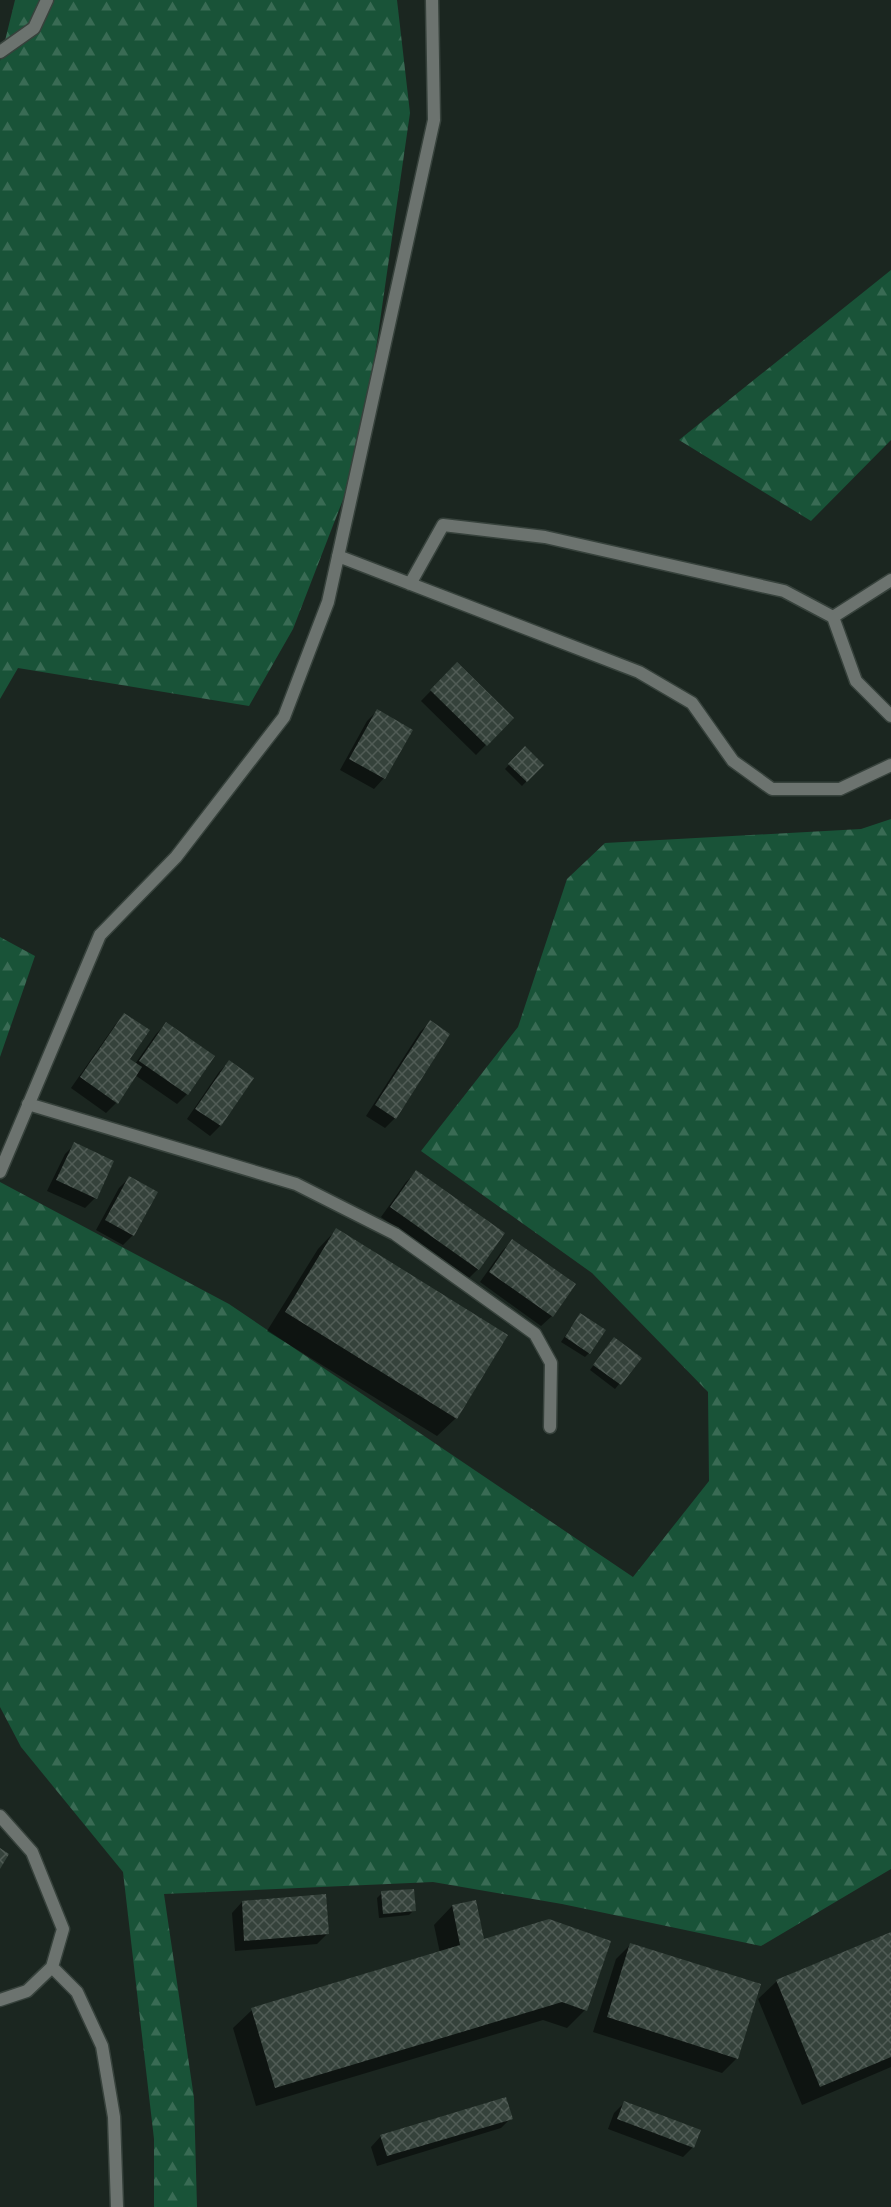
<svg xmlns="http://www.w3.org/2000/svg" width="891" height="2207" font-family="Poppins,sans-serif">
<defs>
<pattern id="forest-firs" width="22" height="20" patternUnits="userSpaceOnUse" patternTransform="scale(1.5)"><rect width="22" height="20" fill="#195338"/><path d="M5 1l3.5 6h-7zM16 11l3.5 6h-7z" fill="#396b54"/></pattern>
<pattern id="building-cross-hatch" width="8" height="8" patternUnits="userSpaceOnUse" patternTransform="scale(1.5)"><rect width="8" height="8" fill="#35423b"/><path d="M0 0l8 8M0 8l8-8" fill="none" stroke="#515c56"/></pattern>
</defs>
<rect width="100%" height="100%" fill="#1b2620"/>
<path fill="url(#forest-firs)" d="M 15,0 L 397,0 L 410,113 L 361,453 L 293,629 L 249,706 L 18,668 L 0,699 L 0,61 Z
M 891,270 L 891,440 L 811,521 L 679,440 Z
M 891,819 L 891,1869 L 761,1946 L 562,1904 L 433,1882 L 164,1894 L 194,2098 L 197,2207 L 154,2207 L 154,2139 L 123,1872 L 21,1747 L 0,1707 L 0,1182 L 229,1304 L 633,1577 L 709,1481 L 708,1392 L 592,1273 L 421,1151 L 518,1027 L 567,879 L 605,843 L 861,829 Z
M 0,937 L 35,956 L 0,1057 Z"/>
<path fill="#0007" d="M 457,664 L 512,718 L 476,755 L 421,701 Z
M 377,711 L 384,778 L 374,789 L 340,770 L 367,721 Z
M 525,748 L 542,765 L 522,786 L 505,769 Z
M 125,1015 L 128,1059 L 135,1064 L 156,1034 L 166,1024 L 187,1094 L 177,1104 L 135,1075 L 116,1103 L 106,1113 L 71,1088 L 115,1025 Z
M 430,1022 L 395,1118 L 385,1128 L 366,1116 L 420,1032 Z
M 229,1062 L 252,1078 L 220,1126 L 210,1136 L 187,1119 L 219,1072 Z
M 75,1144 L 95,1198 L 85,1208 L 47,1191 L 65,1154 Z
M 416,1172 L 503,1233 L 478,1269 L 468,1279 L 381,1217 L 406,1182 Z
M 129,1178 L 133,1235 L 123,1245 L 96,1230 L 119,1188 Z
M 336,1230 L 456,1418 L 437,1436 L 267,1331 L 318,1249 Z
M 512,1241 L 574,1284 L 552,1316 L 541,1326 L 480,1282 L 502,1251 Z
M 576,1320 L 589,1353 L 585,1357 L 561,1342 Z
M 609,1344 L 640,1358 L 615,1389 L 590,1370 Z
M 382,1893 L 414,1910 L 409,1915 L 379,1918 L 377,1898 Z
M 242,1902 L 327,1934 L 317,1944 L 235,1951 L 232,1913 Z
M 452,1906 L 483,1941 L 585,2010 L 567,2028 L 543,2020 L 256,2106 L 233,2028 L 252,2010 L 440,1953 L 434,1925 Z
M 891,1933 L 891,2067 L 802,2105 L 758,1999 L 777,1981 Z
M 630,1945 L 737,2058 L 722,2073 L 593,2032 L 616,1959 Z
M 624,2103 L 693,2147 L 683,2157 L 608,2129 L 614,2113 Z
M 511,2118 L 501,2128 L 377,2166 L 371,2147 L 381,2136 Z"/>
<path fill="url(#building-cross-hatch)" d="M 457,662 L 514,718 L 487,746 L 430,690 Z
M 377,709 L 413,730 L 385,779 L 349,759 Z
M 525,746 L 544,765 L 527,782 L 508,764 Z
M 124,1013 L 150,1030 L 130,1059 L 142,1067 L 118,1104 L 80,1077 Z
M 430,1020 L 450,1034 L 396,1119 L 375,1105 Z
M 166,1022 L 215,1056 L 188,1095 L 139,1061 Z
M 229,1060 L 254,1078 L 221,1126 L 195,1109 Z
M 74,1142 L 114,1161 L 97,1199 L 56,1180 Z
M 416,1170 L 505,1233 L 479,1270 L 390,1207 Z
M 129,1176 L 158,1192 L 134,1236 L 105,1220 Z
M 336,1228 L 508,1335 L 457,1419 L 285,1312 Z
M 512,1239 L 576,1284 L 553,1317 L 489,1272 Z
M 580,1313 L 606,1330 L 590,1354 L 565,1337 Z
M 614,1337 L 642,1358 L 621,1385 L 593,1365 Z
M 0,1848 L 9,1854 L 0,1869 Z
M 414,1889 L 416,1911 L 383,1914 L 381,1891 Z
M 326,1894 L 329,1934 L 244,1941 L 242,1901 Z
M 476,1900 L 484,1939 L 549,1919 L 611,1941 L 587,2011 L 562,2002 L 275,2088 L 251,2008 L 460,1945 L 452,1905 Z
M 891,1932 L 891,2057 L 820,2087 L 776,1980 Z
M 630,1943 L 761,1984 L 738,2059 L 607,2017 Z
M 506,2097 L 513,2119 L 387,2156 L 380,2135 Z
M 624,2101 L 701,2130 L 694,2148 L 617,2119 Z"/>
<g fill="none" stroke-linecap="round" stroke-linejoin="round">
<g stroke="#37423c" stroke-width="15">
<path id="minor" d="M 0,52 L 34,28 L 47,0
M 338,556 L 639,672 L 692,703 L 733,761 L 772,789 L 840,789 L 891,765
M 410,584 L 443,525 L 545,537 L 784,591 L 833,617 L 856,681 L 891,716
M 833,617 L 891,580
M 28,1104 L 296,1184 L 395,1234 L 535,1334 L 551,1363 L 550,1427
M 0,1172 L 100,935 L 176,857 L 284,717 L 328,602 L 434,120 L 432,0
M 0,1816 L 32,1852 L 63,1929 L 52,1967 L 27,1991 L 0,2000
M 52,1967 L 77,1992 L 102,2046 L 114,2117 L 117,2207"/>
</g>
<use href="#minor" stroke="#6c736f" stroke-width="12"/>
</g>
</svg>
